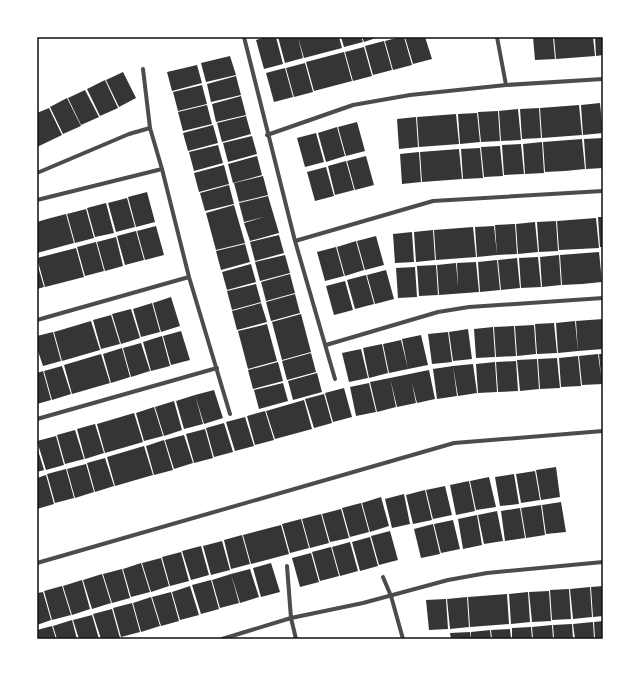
<svg xmlns="http://www.w3.org/2000/svg" width="640" height="676" font-family="Poppins,sans-serif">
<rect width="100%" height="100%" fill="#fff"/>
<path fill="#353535" d="M 266,37 L 276,37 L 283,64 L 264,69 L 256,40 Z
M 278,37 L 298,37 L 303,58 L 285,63 Z
M 298,37 L 339,37 L 342,48 L 304,58 Z
M 341,37 L 361,37 L 363,42 L 344,47 Z
M 362,37 L 379,37 L 364,42 Z
M 400,37 L 404,37 L 412,65 L 393,70 L 385,41 Z
M 405,37 L 425,37 L 432,59 L 413,64 Z
M 533,37 L 553,37 L 555,59 L 535,60 Z
M 554,37 L 593,37 L 595,56 L 556,59 Z
M 595,37 L 603,37 L 603,55 L 596,56 Z
M 384,41 L 392,70 L 373,75 L 365,46 Z
M 364,47 L 372,76 L 353,81 L 345,52 Z
M 344,52 L 352,81 L 314,91 L 306,62 L 325,57 L 328,68 L 325,57 Z
M 230,56 L 236,75 L 206,82 L 201,63 Z
M 305,63 L 313,92 L 294,97 L 286,68 Z
M 197,65 L 202,83 L 172,91 L 167,72 Z
M 285,68 L 293,97 L 274,102 L 266,73 Z
M 123,72 L 136,98 L 119,107 L 106,80 Z
M 236,76 L 241,95 L 211,102 L 207,84 Z
M 105,80 L 118,108 L 100,116 L 87,89 Z
M 202,85 L 207,104 L 178,111 L 173,92 Z
M 85,90 L 99,117 L 81,125 L 68,98 Z
M 241,96 L 246,115 L 216,122 L 212,104 Z
M 67,98 L 81,126 L 63,134 L 50,107 Z
M 600,103 L 603,133 L 583,135 L 581,105 Z
M 207,105 L 212,124 L 183,131 L 178,112 Z
M 579,105 L 582,135 L 542,138 L 540,108 Z
M 49,108 L 62,135 L 37,147 L 37,113 Z
M 539,108 L 541,138 L 522,139 L 520,109 Z
M 518,109 L 521,140 L 501,141 L 499,111 Z
M 498,111 L 500,141 L 481,142 L 478,112 Z
M 477,113 L 480,142 L 460,144 L 458,114 Z
M 456,114 L 459,144 L 419,147 L 417,117 Z
M 246,116 L 251,134 L 222,142 L 217,123 Z
M 416,117 L 418,147 L 399,149 L 397,119 Z
M 357,122 L 365,151 L 346,156 L 338,127 Z
M 213,125 L 218,143 L 188,151 L 183,133 Z
M 337,127 L 345,156 L 326,162 L 318,133 Z
M 316,133 L 324,162 L 305,167 L 297,138 Z
M 252,136 L 257,154 L 228,162 L 223,143 Z
M 603,138 L 603,168 L 586,169 L 584,139 Z
M 582,139 L 585,169 L 565,171 L 564,154 L 565,171 L 545,172 L 543,142 Z
M 542,142 L 544,173 L 525,174 L 523,144 Z
M 521,144 L 524,174 L 504,175 L 502,145 Z
M 218,145 L 223,163 L 194,171 L 189,152 Z
M 500,146 L 503,176 L 484,177 L 481,147 Z
M 480,148 L 483,178 L 463,179 L 461,149 Z
M 459,149 L 462,179 L 422,182 L 420,152 Z
M 419,152 L 421,182 L 402,184 L 400,154 Z
M 257,156 L 262,175 L 233,183 L 228,164 Z
M 366,156 L 374,185 L 355,190 L 347,161 Z
M 346,161 L 354,190 L 335,195 L 328,166 Z
M 224,165 L 229,184 L 199,192 L 194,173 Z
M 326,167 L 334,196 L 315,201 L 307,172 Z
M 263,176 L 268,195 L 239,202 L 234,183 Z
M 229,185 L 234,204 L 205,211 L 200,193 Z
M 147,192 L 155,222 L 136,227 L 128,197 Z
M 268,196 L 279,233 L 250,241 L 244,223 L 264,217 L 244,222 L 239,203 Z
M 127,198 L 135,227 L 116,232 L 108,203 Z
M 106,203 L 114,233 L 95,237 L 87,208 Z
M 234,205 L 245,243 L 216,250 L 206,213 Z
M 86,209 L 94,238 L 75,243 L 67,214 Z
M 66,214 L 74,243 L 37,253 L 37,222 L 47,219 L 50,231 L 47,219 Z
M 598,217 L 603,217 L 603,247 L 600,247 Z
M 596,218 L 599,248 L 559,250 L 557,221 Z
M 556,221 L 558,251 L 539,252 L 537,222 Z
M 535,222 L 538,252 L 518,254 L 516,224 Z
M 515,224 L 517,254 L 497,255 L 495,225 Z
M 156,226 L 164,255 L 145,260 L 137,231 Z
M 494,226 L 497,255 L 477,257 L 475,227 Z
M 473,227 L 476,257 L 436,260 L 434,230 Z
M 433,230 L 435,260 L 416,262 L 414,232 Z
M 136,231 L 144,260 L 125,265 L 117,236 Z
M 412,232 L 414,262 L 395,263 L 393,234 Z
M 279,235 L 284,253 L 255,261 L 250,242 Z
M 376,236 L 384,265 L 365,270 L 357,241 Z
M 116,237 L 123,266 L 105,271 L 97,242 Z
M 356,241 L 364,270 L 345,276 L 337,247 Z
M 96,242 L 104,271 L 85,276 L 77,247 Z
M 245,244 L 250,262 L 221,270 L 216,251 Z
M 336,247 L 344,276 L 325,281 L 317,252 Z
M 76,248 L 84,277 L 45,287 L 37,258 Z
M 599,252 L 602,282 L 582,284 L 581,267 L 582,284 L 562,285 L 560,255 Z
M 285,255 L 290,273 L 260,281 L 255,262 Z
M 559,255 L 561,285 L 542,287 L 540,257 Z
M 538,257 L 541,287 L 521,288 L 519,258 Z
M 517,258 L 520,288 L 501,290 L 498,260 Z
M 497,260 L 500,290 L 480,292 L 478,262 Z
M 476,262 L 479,292 L 439,295 L 437,265 L 456,263 L 458,287 L 457,263 Z
M 37,263 L 44,287 L 37,289 Z
M 251,264 L 256,282 L 227,290 L 222,272 Z
M 436,265 L 438,295 L 419,296 L 417,266 Z
M 415,267 L 417,297 L 398,298 L 396,268 Z
M 386,270 L 394,299 L 375,304 L 367,275 Z
M 290,274 L 295,293 L 266,301 L 261,282 Z
M 366,275 L 374,304 L 355,309 L 347,280 Z
M 345,281 L 353,310 L 334,315 L 326,286 Z
M 256,284 L 261,302 L 232,310 L 227,291 Z
M 295,294 L 300,313 L 271,321 L 266,302 Z
M 171,297 L 180,326 L 161,332 L 153,303 Z
M 152,303 L 160,332 L 141,337 L 133,309 Z
M 261,303 L 267,322 L 237,330 L 232,311 Z
M 131,309 L 140,338 L 121,344 L 112,314 Z
M 301,314 L 311,352 L 282,360 L 272,322 Z
M 111,315 L 120,344 L 101,349 L 93,320 Z
M 603,319 L 603,349 L 578,351 L 576,321 Z
M 91,321 L 100,350 L 62,361 L 54,332 Z
M 575,321 L 578,351 L 558,353 L 556,323 Z
M 554,323 L 557,353 L 537,354 L 535,324 Z
M 267,324 L 277,361 L 248,369 L 238,331 Z
M 534,325 L 536,354 L 517,356 L 515,326 Z
M 514,326 L 516,356 L 496,357 L 494,327 Z
M 493,327 L 495,357 L 476,358 L 474,329 Z
M 468,329 L 472,359 L 453,361 L 449,332 Z
M 181,331 L 190,360 L 171,365 L 163,336 Z
M 53,332 L 61,361 L 43,366 L 37,348 L 37,336 Z
M 448,332 L 452,362 L 432,364 L 428,334 Z
M 421,335 L 428,365 L 408,369 L 402,339 Z
M 162,336 L 170,366 L 151,371 L 143,342 Z
M 401,340 L 408,369 L 389,373 L 383,344 Z
M 141,343 L 150,371 L 131,377 L 123,348 Z
M 382,344 L 388,373 L 369,378 L 363,348 Z
M 122,348 L 130,377 L 111,383 L 103,354 Z
M 361,349 L 368,378 L 349,382 L 342,353 Z
M 311,353 L 316,372 L 287,380 L 282,361 Z
M 101,354 L 110,383 L 72,394 L 64,365 Z
M 598,354 L 601,376 L 599,354 L 603,354 L 603,384 L 582,385 L 579,356 Z
M 578,356 L 581,386 L 561,387 L 559,358 Z
M 557,358 L 560,388 L 540,389 L 538,359 Z
M 537,359 L 539,389 L 520,391 L 517,360 Z
M 516,361 L 518,391 L 498,392 L 496,362 Z
M 278,362 L 283,381 L 253,389 L 248,370 Z
M 495,362 L 497,392 L 478,393 L 476,364 Z
M 473,364 L 477,393 L 458,396 L 453,366 Z
M 62,366 L 71,394 L 52,400 L 44,371 Z
M 453,366 L 457,396 L 437,399 L 433,369 Z
M 429,370 L 435,399 L 417,403 L 412,383 L 416,403 L 397,407 L 390,378 Z
M 43,371 L 51,400 L 37,404 L 37,373 Z
M 317,373 L 322,392 L 293,400 L 288,381 Z
M 390,378 L 396,407 L 377,412 L 370,382 Z
M 283,383 L 288,401 L 259,409 L 254,390 Z
M 369,383 L 376,412 L 356,416 L 350,387 Z
M 344,388 L 352,417 L 333,422 L 325,393 Z
M 214,390 L 223,418 L 204,424 L 195,395 Z
M 324,394 L 332,423 L 314,428 L 305,399 Z
M 195,395 L 203,424 L 184,429 L 176,401 Z
M 304,400 L 312,429 L 275,439 L 266,411 Z
M 174,401 L 182,430 L 164,436 L 155,407 Z
M 154,407 L 163,436 L 144,441 L 136,413 Z
M 265,411 L 274,440 L 255,445 L 247,416 Z
M 134,413 L 143,442 L 105,453 L 97,424 Z
M 245,417 L 254,446 L 235,451 L 226,422 Z
M 224,423 L 233,452 L 214,457 L 206,428 Z
M 95,424 L 104,453 L 85,459 L 77,429 Z
M 205,429 L 213,458 L 194,463 L 186,434 Z
M 75,430 L 84,459 L 65,464 L 57,435 Z
M 184,435 L 193,463 L 174,469 L 165,440 Z
M 56,436 L 64,465 L 46,470 L 37,441 Z
M 164,440 L 173,470 L 154,475 L 146,446 Z
M 144,446 L 153,475 L 115,486 L 107,457 Z
M 37,447 L 44,470 L 37,472 Z
M 105,458 L 114,486 L 95,492 L 87,463 Z
M 86,464 L 94,492 L 75,498 L 67,469 Z
M 556,467 L 560,497 L 541,500 L 536,470 Z
M 66,469 L 74,498 L 55,503 L 47,474 Z
M 535,471 L 540,500 L 521,503 L 516,474 Z
M 514,474 L 519,504 L 500,506 L 495,477 Z
M 46,475 L 54,504 L 37,509 L 37,478 Z
M 489,477 L 496,507 L 476,510 L 470,481 Z
M 469,481 L 475,511 L 456,515 L 450,485 Z
M 445,486 L 452,515 L 433,519 L 426,490 Z
M 425,490 L 432,520 L 413,524 L 406,495 Z
M 404,494 L 410,524 L 392,528 L 385,499 Z
M 381,497 L 389,526 L 370,532 L 362,503 Z
M 561,502 L 566,532 L 546,534 L 542,505 Z
M 361,503 L 369,532 L 350,537 L 342,508 Z
M 541,505 L 545,535 L 526,538 L 521,508 Z
M 520,508 L 525,538 L 505,541 L 501,511 Z
M 341,509 L 349,538 L 330,542 L 322,514 Z
M 497,511 L 503,541 L 484,544 L 478,515 Z
M 321,514 L 329,543 L 310,548 L 302,519 Z
M 477,515 L 482,545 L 463,549 L 458,519 Z
M 301,519 L 309,548 L 290,553 L 282,524 Z
M 453,520 L 460,549 L 441,553 L 434,524 Z
M 433,524 L 440,554 L 421,558 L 414,529 Z
M 281,525 L 289,554 L 251,564 L 243,535 Z
M 390,531 L 398,560 L 379,565 L 371,536 Z
M 242,535 L 250,564 L 231,569 L 224,540 Z
M 370,537 L 378,566 L 360,571 L 352,542 Z
M 222,541 L 230,570 L 211,575 L 203,546 Z
M 350,542 L 358,571 L 340,576 L 332,547 Z
M 201,546 L 209,575 L 191,580 L 182,551 Z
M 331,547 L 339,576 L 320,581 L 312,552 Z
M 181,552 L 189,581 L 170,586 L 162,557 Z
M 311,553 L 319,582 L 300,587 L 292,558 Z
M 161,558 L 169,586 L 151,592 L 142,563 Z
M 141,563 L 150,592 L 131,597 L 123,569 Z
M 271,563 L 280,592 L 261,597 L 253,568 Z
M 122,569 L 130,598 L 112,603 L 103,574 Z
M 250,569 L 259,597 L 240,603 L 231,574 Z
M 102,574 L 111,603 L 92,609 L 83,580 Z
M 231,574 L 239,603 L 220,608 L 212,580 Z
M 82,580 L 90,609 L 72,615 L 63,586 Z
M 211,580 L 219,609 L 201,614 L 192,585 Z
M 62,586 L 71,615 L 52,620 L 44,591 Z
M 190,586 L 199,615 L 180,620 L 172,592 Z
M 603,586 L 603,616 L 593,617 L 591,587 Z
M 590,587 L 592,617 L 573,619 L 570,589 Z
M 569,589 L 571,619 L 552,620 L 550,590 Z
M 549,591 L 551,621 L 532,622 L 529,592 Z
M 43,592 L 51,620 L 37,625 L 37,593 Z
M 171,592 L 179,621 L 161,626 L 152,597 Z
M 528,592 L 530,622 L 511,624 L 509,594 Z
M 507,594 L 509,624 L 470,627 L 468,597 Z
M 151,597 L 160,626 L 141,632 L 133,603 Z
M 467,597 L 469,627 L 450,629 L 447,599 Z
M 446,599 L 448,629 L 429,630 L 426,600 Z
M 132,603 L 140,632 L 121,637 L 113,608 Z
M 112,609 L 120,638 L 101,639 L 93,614 Z
M 92,615 L 99,639 L 79,639 L 73,620 Z
M 72,620 L 77,639 L 57,639 L 53,626 Z
M 603,621 L 603,639 L 595,639 L 594,622 Z
M 593,622 L 594,639 L 575,639 L 573,624 Z
M 572,624 L 573,639 L 554,639 L 553,625 Z
M 552,625 L 553,639 L 533,639 L 532,627 Z
M 52,626 L 56,639 L 37,639 L 37,630 Z
M 531,627 L 532,639 L 512,639 L 512,628 Z
M 510,629 L 511,639 L 492,639 L 491,630 Z
M 490,630 L 491,639 L 471,639 L 471,632 Z
M 470,632 L 471,639 L 451,639 L 450,633 Z"/>
<g fill="none" stroke-linecap="round" stroke-linejoin="round">
<path stroke="#4c4c4c" stroke-width="4" d="M 244,37 L 295,241 L 335,379
M 497,37 L 506,85
M 143,69 L 150,128 L 162,169 L 189,277 L 230,414
M 267,135 L 353,105 L 410,95 L 506,85 L 603,79
M 37,173 L 129,134 L 150,128
M 37,200 L 162,169
M 295,241 L 433,201 L 603,191
M 37,320 L 189,277
M 326,345 L 438,312 L 469,307 L 603,298
M 37,419 L 217,368
M 37,563 L 454,443 L 603,431
M 287,566 L 291,618 L 296,639
M 383,577 L 391,596 L 403,639
M 222,639 L 291,618 L 363,603 L 448,580 L 487,573 L 603,562"/>
</g>
<rect width="640" height="676" fill="none" stroke="#ffffff" stroke-width="76"/>
<rect x="38" y="38" width="564" height="600" fill="none" stroke="#111" stroke-width="1.5"/>
</svg>
